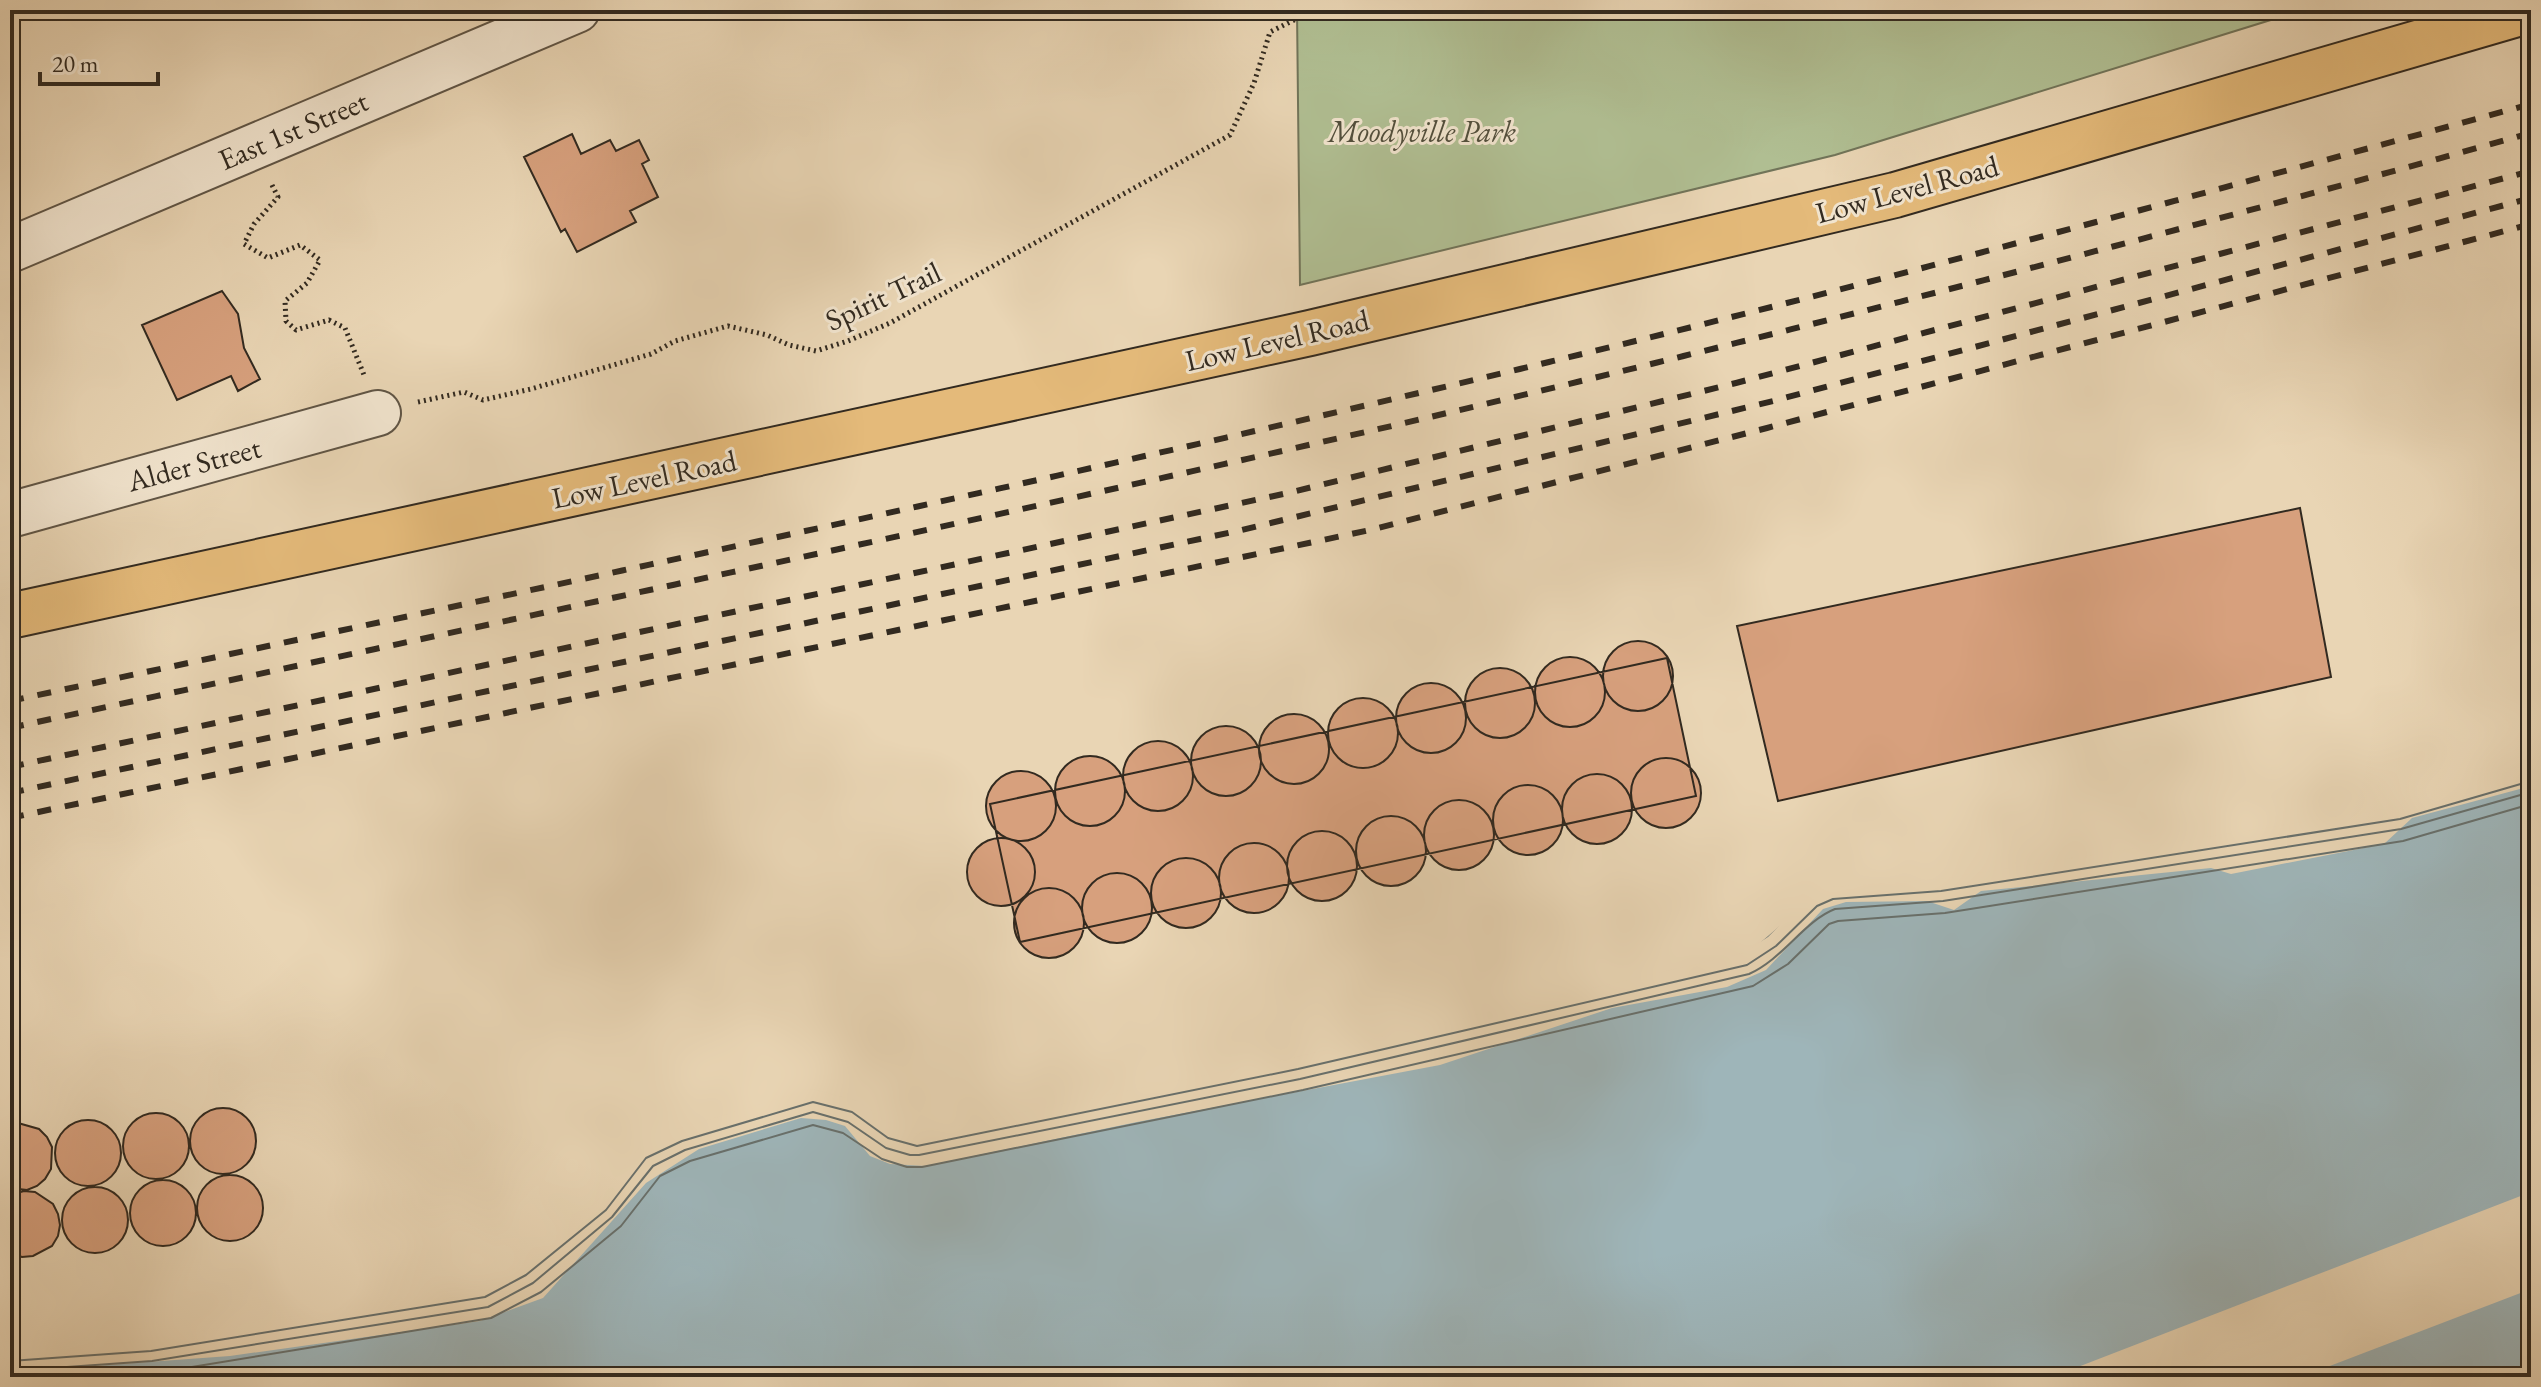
<svg xmlns="http://www.w3.org/2000/svg" width="2541" height="1387" font-family="'EB Garamond',serif">
<rect width="100%" height="100%" fill="#e9d5b4"/>
<filter id="stains"><feTurbulence type="fractalNoise" baseFrequency=".0025" numOctaves="4"/><feColorMatrix values="0 0 0 0 .2 0 0 0 0 .09 0 0 0 0 .02 0 0 0 .5 -.17"/></filter>
<radialGradient id="worn" r=".72"><stop offset=".6" stop-color="#630" stop-opacity="0"/><stop offset="1" stop-color="#630" stop-opacity=".3"/></radialGradient>
<path fill="#b0be92" stroke="#717459" stroke-width="2" d="M 1297,10 L 2303,10 L 1835,155 L 1300,285 Z"/>
<path fill="#9eb5b9" stroke="#737d7c" stroke-width="2" d="M 2531,773 L 2531,1377 L 10,1377 L 10,1353 L 150,1343 L 482,1290 L 521,1269 L 600,1204 L 641,1152 L 813,1093 L 892,1131 L 915,1138 L 1297,1061 L 1745,957 L 1813,899 L 1940,883 L 2399,811 Z"/>
<path fill="#e9d5b4" d="M 2531,769 L 2531,786 L 2412,818 L 2384,844 L 2231,874 L 2211,868 L 1981,891 L 1954,910 L 1927,901 L 1846,902 L 1823,909 L 1766,970 L 1727,987 L 1612,1008 L 1440,1065 L 1137,1122 L 926,1166 L 890,1164 L 870,1156 L 845,1126 L 826,1120 L 801,1118 L 699,1149 L 646,1183 L 543,1298 L 480,1321 L 230,1356 L 10,1372 L 10,1349 L 150,1339 L 481,1286 L 519,1266 L 597,1201 L 639,1148 L 677,1129 L 812,1089 L 858,1101 L 894,1127 L 915,1134 L 1296,1057 L 1743,953 L 1768,937 L 1810,895 L 1830,887 L 1940,879 L 2398,807 Z
M 2531,1192 L 2531,1289 L 2301,1377 L 2052,1377 Z"/>
<g fill="none" stroke-linecap="round" stroke-linejoin="round">
<path stroke="#68706c" stroke-width="2" d="M 10,1361 L 151,1351 L 485,1297 L 526,1275 L 606,1210 L 646,1158 L 682,1141 L 813,1102 L 852,1112 L 888,1138 L 917,1146 L 1298,1069 L 1747,965 L 1776,946 L 1817,906 L 1833,899 L 1941,891 L 2400,819 L 2531,781
M 10,1371 L 152,1361 L 488,1307 L 533,1283 L 612,1217 L 653,1166 L 685,1150 L 813,1112 L 848,1122 L 886,1148 L 910,1155 L 919,1155 L 1300,1079 L 1749,974 C 1783,959 1804,921 1835,909 L 1943,901 L 2401,829 L 2531,792
M 99,1377 L 155,1373 L 491,1318 L 541,1292 L 621,1226 L 660,1176 L 690,1161 L 813,1125 L 843,1133 L 882,1159 L 907,1167 L 922,1167 L 1303,1090 L 1753,986 L 1788,964 L 1829,924 L 1838,921 L 1945,913 L 2403,841 L 2531,804"/>
</g>
<path fill="#d7a07d" stroke="#322a20" stroke-width="2" d="M 572,134 L 581,154 L 610,140 L 616,151 L 639,140 L 649,160 L 642,164 L 658,197 L 630,211 L 636,222 L 577,252 L 565,229 L 561,232 L 524,157 Z
M 222,291 L 238,314 L 244,348 L 260,379 L 238,391 L 231,376 L 177,400 L 142,325 Z
M 2300,508 L 2331,677 L 1778,801 L 1737,626 Z
M1603 676a35 35 0 1 1 70 0a35 35 0 1 1-70 0Z
M1535 692a35 35 0 1 1 70 0a35 35 0 1 1-70 0Z
M 1667,658 L 1696,796 L 1020,942 L 990,804 Z
M1465 703a35 35 0 1 1 70 0a35 35 0 1 1-70 0Z
M1396 718a35 35 0 1 1 70 0a35 35 0 1 1-70 0Z
M1328 733a35 35 0 1 1 70 0a35 35 0 1 1-70 0Z
M1259 749a35 35 0 1 1 70 0a35 35 0 1 1-70 0Z
M1191 761a35 35 0 1 1 70 0a35 35 0 1 1-70 0Z
M1123 776a35 35 0 1 1 70 0a35 35 0 1 1-70 0Z
M1055 791a35 35 0 1 1 70 0a35 35 0 1 1-70 0Z
M1631 793a35 35 0 1 1 70 0a35 35 0 1 1-70 0Z
M986 806a35 35 0 1 1 70 0a35 35 0 1 1-70 0Z
M1562 809a35 35 0 1 1 70 0a35 35 0 1 1-70 0Z
M1493 820a35 35 0 1 1 70 0a35 35 0 1 1-70 0Z
M1424 835a35 35 0 1 1 70 0a35 35 0 1 1-70 0Z
M1356 851a35 35 0 1 1 70 0a35 35 0 1 1-70 0Z
M1287 866a35 35 0 1 1 70 0a35 35 0 1 1-70 0Z
M967 872a34 34 0 1 1 68 0a34 34 0 1 1-68 0Z
M1219 878a35 35 0 1 1 70 0a35 35 0 1 1-70 0Z
M1151 893a35 35 0 1 1 70 0a35 35 0 1 1-70 0Z
M1082 908a35 35 0 1 1 70 0a35 35 0 1 1-70 0Z
M1014 923a35 35 0 1 1 70 0a35 35 0 1 1-70 0Z
M190 1141a33 33 0 1 1 66 0a33 33 0 1 1-66 0Z
M123 1146a33 33 0 1 1 66 0a33 33 0 1 1-66 0Z
M55 1153a33 33 0 1 1 66 0a33 33 0 1 1-66 0Z
M 18,1123 L 39,1129 L 47,1137 L 52,1147 L 51,1169 L 45,1179 L 37,1186 L 27,1190 L 10,1188 L 10,1125 Z
M197 1208a33 33 0 1 1 66 0a33 33 0 1 1-66 0Z
M130 1213a33 33 0 1 1 66 0a33 33 0 1 1-66 0Z
M62 1220a33 33 0 1 1 66 0a33 33 0 1 1-66 0Z
M 24,1191 L 35,1192 L 53,1204 L 58,1214 L 60,1225 L 58,1236 L 52,1246 L 33,1256 L 22,1257 L 10,1253 L 10,1195 Z"/>
<g fill="none" stroke-linecap="round" stroke-linejoin="round">
<g stroke="#605545" stroke-width="48">
<path id="minor" d="M 10,250 L 577,10
M 10,515 L 378,413"/>
</g>
<g stroke="#322a20" stroke-width="48">
<path id="major" d="M 10,616 L 1310,333 L 1895,195 L 2531,10"/>
</g>
<path stroke="#322a20" stroke-width="5" stroke-dasharray="2 4" stroke-linecap="butt" d="M 1608,10 L 1727,18 L 1775,10
M 272,185 L 278,197 L 254,224 L 244,244 L 268,258 L 300,245 L 320,260 L 307,283 L 285,301 L 286,321 L 296,330 L 329,320 L 345,328 L 364,375
M 418,402 L 464,392 L 483,400 L 531,389 L 651,354 L 675,341 L 728,326 L 767,335 L 789,345 L 816,351 L 848,341 L 890,323 L 1230,135 L 1254,83 L 1270,32 L 1314,10"/>
<use href="#minor" stroke="#f1e4ce" stroke-width="44"/>
<use href="#major" stroke="#e4ba7a" stroke-width="44"/>
<path stroke="#322a20" stroke-width="6" stroke-dasharray="14 14" stroke-linecap="butt" d="M 10,701 C 524,591 1038,485 1549,362 C 1878,283 2204,193 2531,104
M 10,728 C 472,627 935,531 1396,425 C 1777,336 2155,238 2531,133
M 10,767 L 1288,493 L 1736,383 L 2531,171
M 10,793 L 1242,530 L 1773,401 L 2531,198
M 10,818 L 1370,530 L 1767,428 L 2531,224"/>
</g>
<g text-anchor="middle" dominant-baseline="central" stroke-width="6" stroke-linejoin="round" paint-order="stroke">
<g font-size="30" fill="#322a20" stroke="#f1e4ce">
<text transform="translate(293 130) rotate(-23)">East 1st Street</text>
<text transform="translate(1907 189) rotate(-15)">Low Level Road</text>
<text transform="translate(883 296) rotate(-25)">Spirit Trail</text>
<text transform="translate(1277 340) rotate(-13)">Low Level Road</text>
<text transform="translate(194 464) rotate(-15)">Alder Street</text>
<text transform="translate(644 479) rotate(-12)">Low Level Road</text>
</g>
<g font-size="30" font-style="italic" fill="#524f3c" stroke="#f1e4ce">
<text x="1422" y="131">Moodyville Park</text>
</g>
</g>
<rect width="2541" height="1387" fill="none" stroke="#e9d5b4" stroke-width="40"/>
<rect x="12" y="12" width="2517" height="1363" fill="none" stroke="#322a20" stroke-width="4"/>
<rect x="20" y="20" width="2501" height="1347" fill="none" stroke="#322a20" stroke-width="2"/>
<path d="M40 72v12h118v-12" fill="none" stroke="#322a20" stroke-width="4"/>
<text x="52" y="72" font-size="24" fill="#322a20" stroke="#f1e4ce" stroke-width="6" paint-order="stroke">20 m</text>
<rect width="100%" height="100%" filter="url(#stains)"/>
<rect width="100%" height="100%" fill="url(#worn)"/>
</svg>
